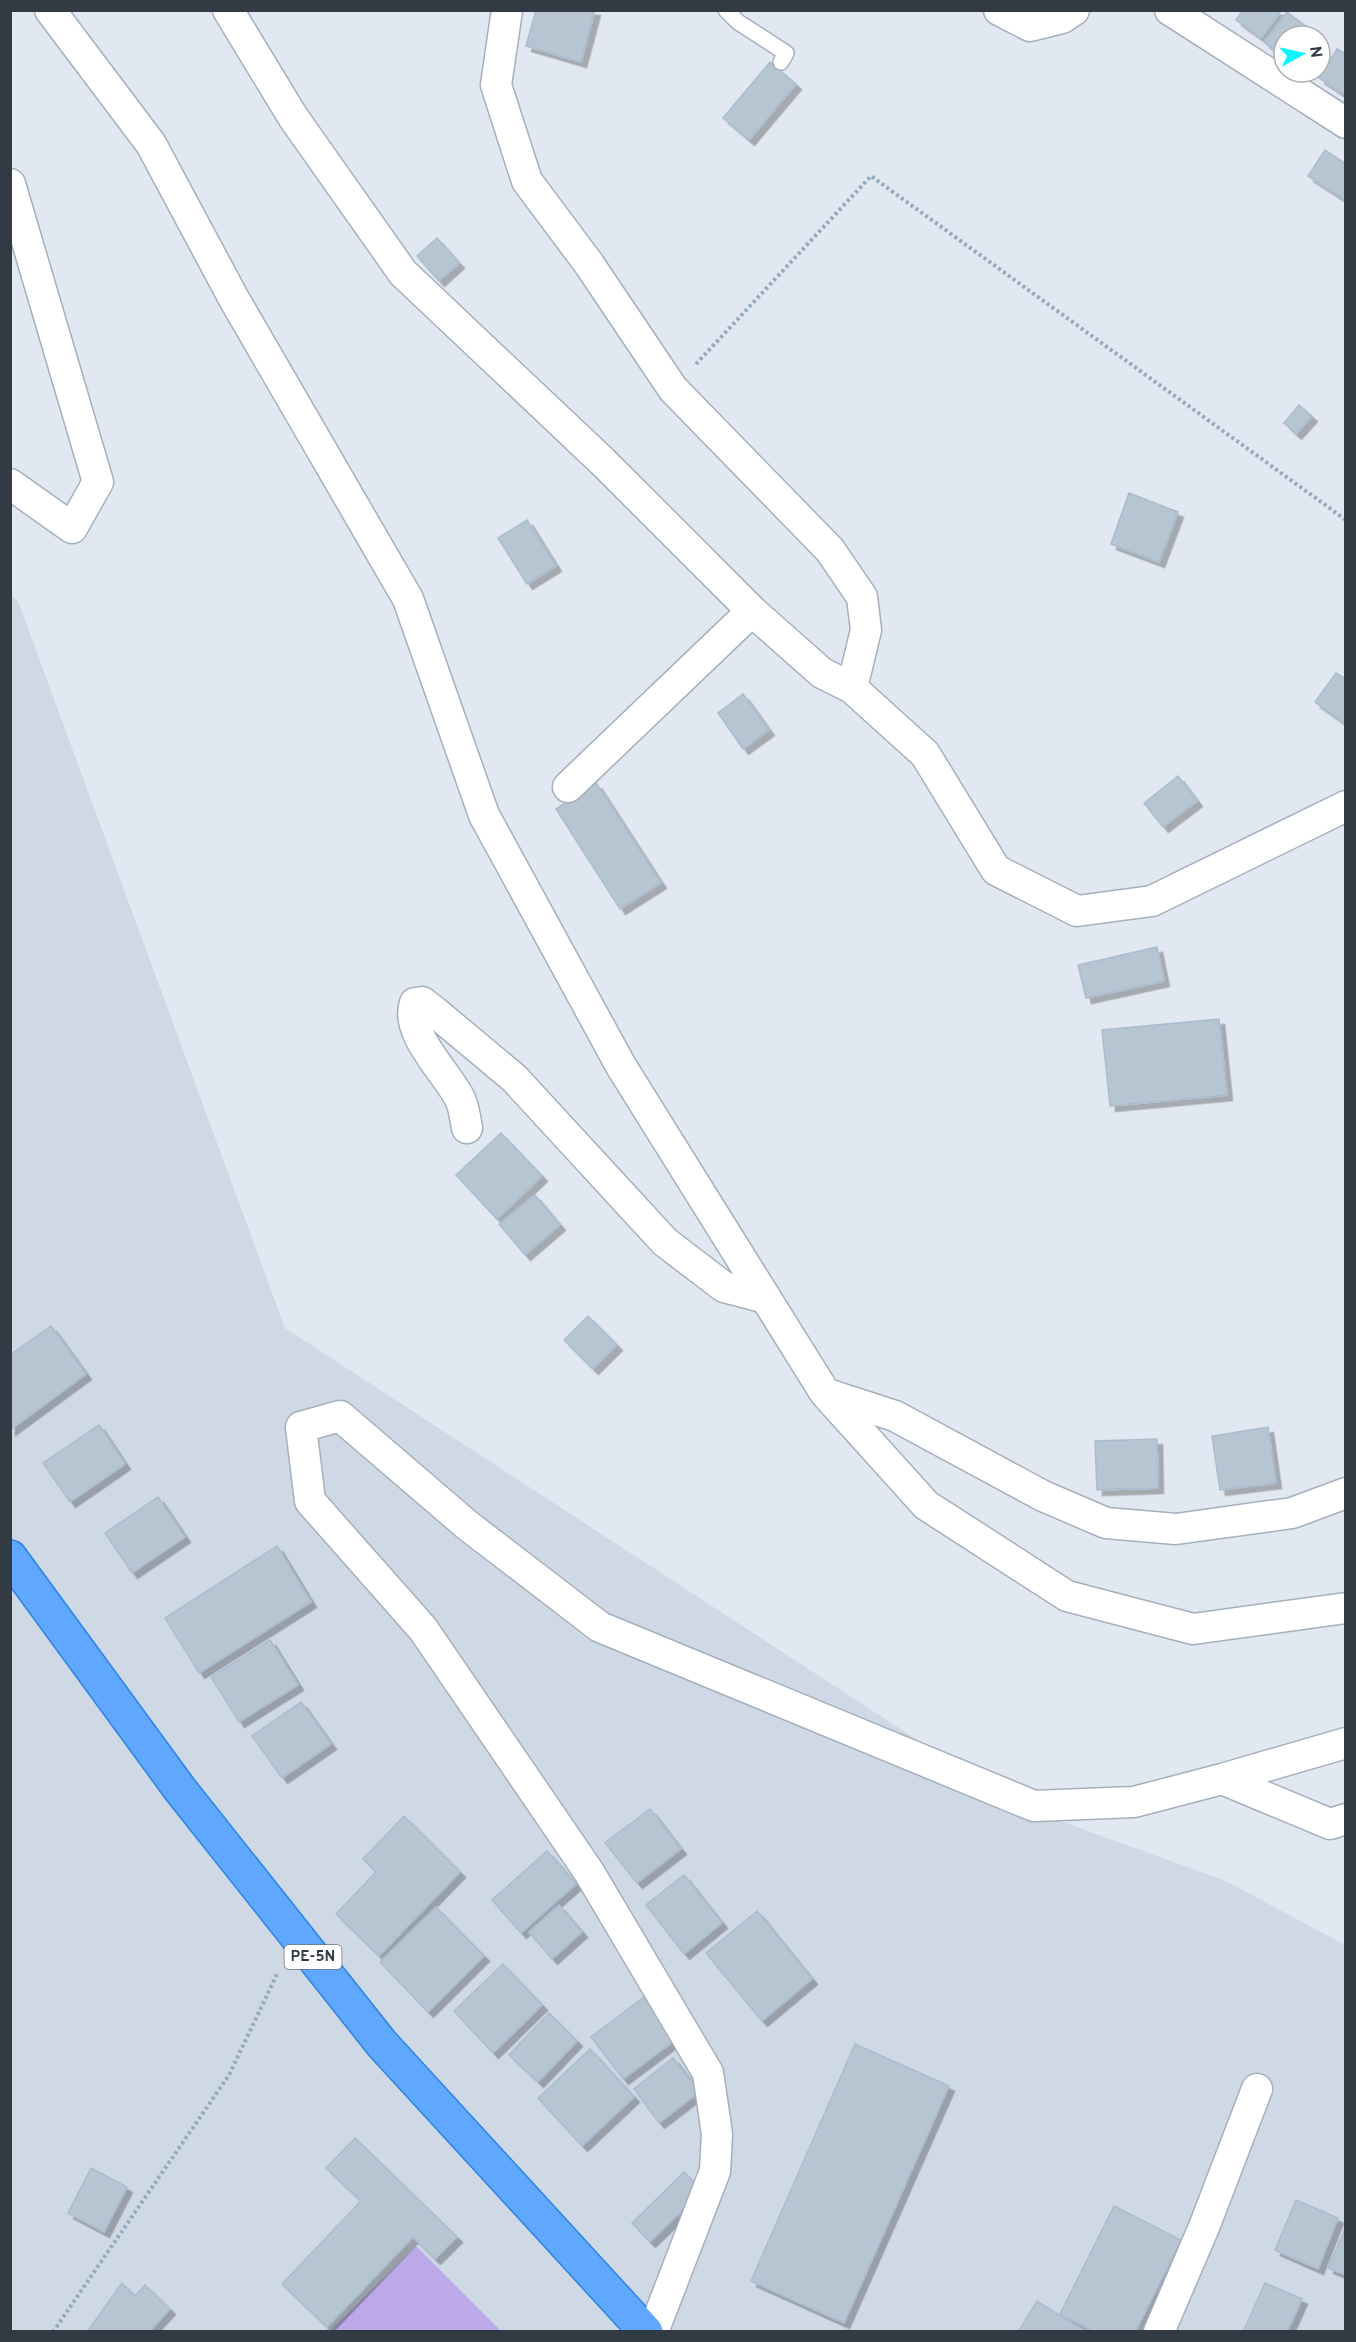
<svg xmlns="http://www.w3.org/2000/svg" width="1356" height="2342" font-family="Overpass,sans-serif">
<defs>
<filter id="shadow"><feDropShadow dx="5.5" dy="5.5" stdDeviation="0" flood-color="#0004"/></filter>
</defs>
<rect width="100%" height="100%" fill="#e1e8f1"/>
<path fill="#cfd9e6" d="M 10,594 L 18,601 L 285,1328 L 1019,1806 L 1226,1881 L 1345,1945 L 1345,2331 L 11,2331 Z"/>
<path fill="#bda8e8" d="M 416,2246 L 501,2331 L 330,2331 Z"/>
<path fill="#b7c5d3" stroke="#aabcce" stroke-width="1.5" filter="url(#shadow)" d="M 536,10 L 595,10 L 581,62 L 526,46 Z
M 1243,10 L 1281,10 L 1281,11 L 1261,38 L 1236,20 Z
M 1287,12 L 1307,27 L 1300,36 L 1284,36 L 1284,58 L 1264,42 Z
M 1337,49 L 1346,54 L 1346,90 L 1343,94 L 1319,78 Z
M 1320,53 L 1328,58 L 1320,70 Z
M 770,62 L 796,84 L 749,140 L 723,118 Z
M 1325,150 L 1346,164 L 1345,200 L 1308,176 Z
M 437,238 L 459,263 L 439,281 L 417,256 Z
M 1299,405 L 1312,416 L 1296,434 L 1284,423 Z
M 1129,493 L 1178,512 L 1159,562 L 1111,544 Z
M 527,520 L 556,566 L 527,584 L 498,538 Z
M 1336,673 L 1346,679 L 1346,724 L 1315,702 Z
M 743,694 L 769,730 L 743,749 L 718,713 Z
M 1178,776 L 1197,801 L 1163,827 L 1144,803 Z
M 596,783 L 661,883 L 620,909 L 556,809 Z
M 1157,947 L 1164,981 L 1086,998 L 1078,965 Z
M 1219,1019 L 1227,1095 L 1110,1106 L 1102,1030 Z
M 501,1133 L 542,1176 L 497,1219 L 456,1175 Z
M 535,1195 L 560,1225 L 525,1255 L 499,1224 Z
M 588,1316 L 617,1345 L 593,1369 L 564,1340 Z
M 51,1326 L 86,1374 L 10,1430 L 10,1355 Z
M 99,1425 L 125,1464 L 70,1502 L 43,1463 Z
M 1268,1427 L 1276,1483 L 1220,1490 L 1212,1436 Z
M 1157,1439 L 1158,1488 L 1097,1490 L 1095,1441 Z
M 158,1497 L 185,1537 L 132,1573 L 105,1533 Z
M 277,1546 L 311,1602 L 199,1673 L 165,1618 Z
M 270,1640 L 298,1685 L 239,1722 L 211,1677 Z
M 301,1702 L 331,1744 L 282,1778 L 252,1736 Z
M 650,1809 L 681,1849 L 637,1883 L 605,1843 Z
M 404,1816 L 460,1872 L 379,1956 L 336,1914 L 376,1872 L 363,1859 Z
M 547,1851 L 576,1884 L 521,1933 L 492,1900 Z
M 684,1875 L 722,1923 L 684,1954 L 646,1905 Z
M 559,1905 L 582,1932 L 552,1959 L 529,1932 Z
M 436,1907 L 484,1956 L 428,2012 L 380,1962 Z
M 757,1911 L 812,1979 L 762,2021 L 706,1953 Z
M 503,1964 L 542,2005 L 493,2053 L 454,2011 Z
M 644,1997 L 675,2040 L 623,2079 L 591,2037 Z
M 549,2013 L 577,2041 L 538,2082 L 509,2055 Z
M 855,2044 L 949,2086 L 844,2323 L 751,2281 Z
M 590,2049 L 634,2097 L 582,2146 L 538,2098 Z
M 673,2058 L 699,2092 L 659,2123 L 634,2089 Z
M 355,2138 L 457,2237 L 435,2259 L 413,2237 L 327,2327 L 282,2284 L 361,2201 L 326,2168 Z
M 91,2168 L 127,2187 L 104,2232 L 68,2213 Z
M 684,2172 L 702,2191 L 650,2242 L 632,2223 Z
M 1296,2200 L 1338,2218 L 1318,2269 L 1275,2250 Z
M 1114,2206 L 1181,2240 L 1135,2332 L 1095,2332 L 1060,2314 Z
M 1346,2227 L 1346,2275 L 1328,2268 Z
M 122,2283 L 135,2296 L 145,2285 L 170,2309 L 149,2332 L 87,2332 Z
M 1265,2283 L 1302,2299 L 1287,2332 L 1243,2332 Z
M 1037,2301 L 1086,2332 L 1018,2332 Z"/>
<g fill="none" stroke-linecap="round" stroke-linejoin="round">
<g stroke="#a4b0bd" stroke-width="18">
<path id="lane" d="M 726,10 L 738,22 L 786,53 L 781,62"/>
</g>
<g stroke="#a4b0bd" stroke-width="33">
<path id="street" d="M 50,10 L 151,144 L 234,299 L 408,599 L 484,815 L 621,1066 L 825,1393 L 926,1505 L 1067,1596 L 1193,1629 L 1346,1608
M 228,10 L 293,117 L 403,273 L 602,461 L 752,611 L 822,673 L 852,688 L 866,630 L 862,597 L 830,550 L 673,389 L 589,264 L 527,181 L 496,85 L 507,10
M 999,10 L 1030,26 L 1062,18 L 1074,10
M 1170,10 L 1346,123
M 10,184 L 98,482 L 72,528 L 10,484
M 852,688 L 925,754 L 996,870 L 1077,911 L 1152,901 L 1346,806
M 568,787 L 752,611
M 467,1128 C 465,1118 464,1105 459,1097 C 446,1072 404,1032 415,1003 L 422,1002 L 435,1012 L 514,1078 L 665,1242 L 724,1287 L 766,1298
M 827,1394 L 895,1416 L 1043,1496 L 1106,1523 L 1176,1529 L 1292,1513 L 1346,1493
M 1222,1779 L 1330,1824 L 1346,1819
M 653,2332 L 715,2171 L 717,2134 L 708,2073 L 589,1872 L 423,1629 L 310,1501 L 301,1427 L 340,1416 L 467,1525 L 600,1627 L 1034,1806 L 1134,1802 L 1222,1779 L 1346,1743
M 1159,2332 L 1204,2227 L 1257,2089"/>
</g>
<g stroke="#2b83e2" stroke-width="36">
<path id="highway" d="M 10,1557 L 179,1788 L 382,2044 L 646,2332"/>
</g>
<path stroke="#95a9bf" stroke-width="4" stroke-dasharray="3 3" stroke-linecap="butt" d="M 696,364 L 871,176 L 1346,520
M 53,2332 L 229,2075 L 278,1972"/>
<use href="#lane" stroke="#fff" stroke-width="15"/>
<use href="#street" stroke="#fff" stroke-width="30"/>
<use href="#highway" stroke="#5fa7ff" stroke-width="33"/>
</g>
<g text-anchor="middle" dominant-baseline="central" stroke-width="5" stroke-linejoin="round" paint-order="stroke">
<rect fill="#fff" stroke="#70757b" stroke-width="1.5" x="284.5" y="1945" width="57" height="24" rx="4.5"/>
<g font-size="15" font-weight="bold" fill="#323a43">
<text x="313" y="1957">PE-5N</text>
</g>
</g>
<rect width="1356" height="2342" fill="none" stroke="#323a43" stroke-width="24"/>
<g transform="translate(1302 54) rotate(82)"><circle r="28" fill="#ffffff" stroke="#adb0b4" stroke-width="1.5"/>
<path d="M0-4.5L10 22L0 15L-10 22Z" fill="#0bf7ff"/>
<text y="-9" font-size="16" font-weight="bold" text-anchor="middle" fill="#323a43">N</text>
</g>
</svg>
